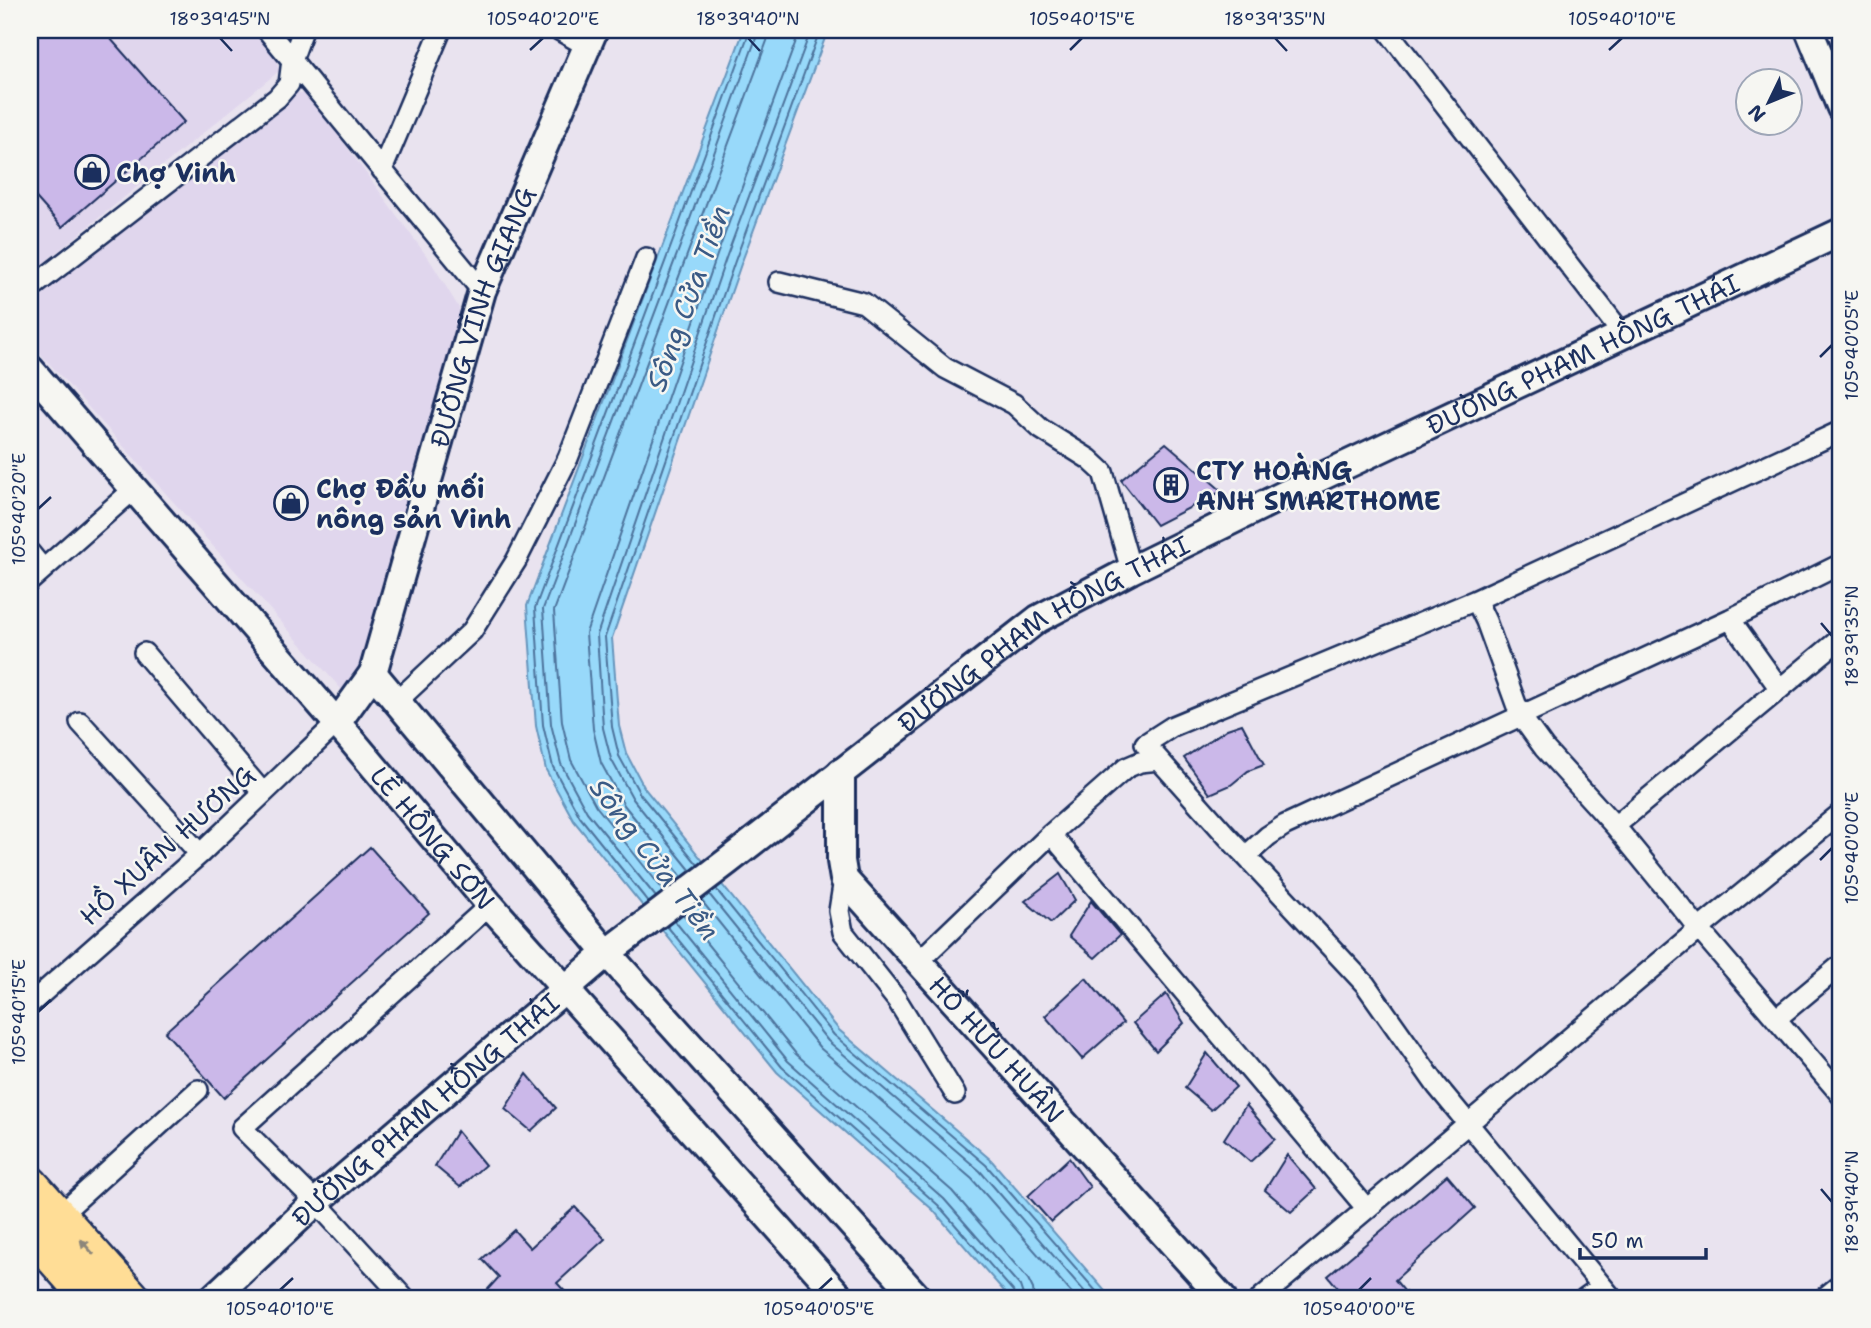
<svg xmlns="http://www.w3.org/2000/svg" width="1871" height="1328" font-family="'Shantell Sans',sans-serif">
<rect width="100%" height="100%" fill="#e9e3ef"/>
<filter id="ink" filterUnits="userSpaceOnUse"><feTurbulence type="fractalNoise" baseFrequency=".0143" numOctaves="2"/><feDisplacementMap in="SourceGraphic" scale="14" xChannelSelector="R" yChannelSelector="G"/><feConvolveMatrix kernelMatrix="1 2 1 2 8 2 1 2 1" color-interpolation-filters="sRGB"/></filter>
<g filter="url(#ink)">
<path fill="#e0d6ed" d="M 30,30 L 254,30 L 276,56 L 279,71 L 30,274 Z
M 292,92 L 308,94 L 431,262 L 459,308 L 459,319 L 363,664 L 343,691 L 30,342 L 30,305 Z"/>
<path fill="#98d9fa" stroke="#6695bc" stroke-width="2" d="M 744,30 L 828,30 L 741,264 L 612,638 L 619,726 L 626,753 L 645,789 L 839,1030 L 991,1160 L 1111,1298 L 1010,1298 L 933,1210 L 777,1072 L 574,821 L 546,770 L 536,726 L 527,606 Z"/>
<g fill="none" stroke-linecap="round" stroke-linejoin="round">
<path stroke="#4d739c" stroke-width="2" d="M 698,865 L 640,794 L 619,756 L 612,727 L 605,637 L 735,261 L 820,30
M 691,871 L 633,799 L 611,759 L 603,728 L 597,635 L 726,258 L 811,30
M 682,877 L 624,805 L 601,763 L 593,729 L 586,633 L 717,255 L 800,30
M 716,889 L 834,1035 L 986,1165 L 1102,1298
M 664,891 L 596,806 L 571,760 L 562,722 L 554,611 L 767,41 L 769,30
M 709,894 L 828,1041 L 980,1171 L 1090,1298
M 656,897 L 587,812 L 561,764 L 551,724 L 543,609 L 682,241 L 759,30
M 701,900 L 820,1048 L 972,1179 L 1076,1298
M 649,903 L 580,817 L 553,767 L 543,725 L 535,608 L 674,238 L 750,30
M 683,914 L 796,1054 L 952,1191 L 1028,1279 L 1033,1289 L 1034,1298
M 674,920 L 788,1061 L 944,1199 L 1020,1286 L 1024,1298
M 667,926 L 782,1067 L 938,1205 L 1013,1291 L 1015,1298"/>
</g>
<path fill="#cbb8e9" stroke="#1b2f5e" stroke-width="2" d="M 30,30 L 103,30 L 184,122 L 62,227 L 30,191 Z
M 1166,443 L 1222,491 L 1156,525 L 1121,480 Z
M 1242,724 L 1264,765 L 1248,771 L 1231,785 L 1210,794 L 1184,758 L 1227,729 Z
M 370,847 L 429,913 L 224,1098 L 165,1032 Z
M 1060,874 L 1075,900 L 1051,923 L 1025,901 Z
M 1091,901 L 1120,935 L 1095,958 L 1069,936 Z
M 1086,978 L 1123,1023 L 1082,1059 L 1045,1016 Z
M 1166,994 L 1184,1023 L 1156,1051 L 1133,1023 Z
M 1207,1053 L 1236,1087 L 1211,1110 L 1185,1088 Z
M 527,1074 L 556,1108 L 531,1131 L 505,1109 Z
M 1246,1105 L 1275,1139 L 1250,1162 L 1224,1139 Z
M 457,1131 L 485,1165 L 460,1187 L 435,1166 Z
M 1287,1155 L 1316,1189 L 1291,1212 L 1265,1190 Z
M 1069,1158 L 1090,1187 L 1051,1222 L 1028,1196 Z
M 1447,1175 L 1475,1208 L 1395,1280 L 1410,1298 L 1346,1298 L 1328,1276 Z
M 575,1207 L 605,1239 L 557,1283 L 571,1298 L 480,1298 L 499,1277 L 482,1259 L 514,1230 L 530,1248 Z"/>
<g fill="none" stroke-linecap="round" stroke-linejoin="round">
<g stroke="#1b2f5e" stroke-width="24">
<path id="street" d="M 267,30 L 482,291
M 559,30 L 587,46
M 1387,30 L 1624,336
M 382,170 L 441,30
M 779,282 L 864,303 L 945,368 L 1014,404 L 1041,429 L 1089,459 L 1103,472 L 1131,570
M 30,289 L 277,98 L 289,84 L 292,60 L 303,30
M 30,553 L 43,569
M 30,581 L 133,490
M 1476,600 L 1841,431
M 1730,619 L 1780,689
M 144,653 L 263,793
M 396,702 L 472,631 L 516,561 L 568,458 L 646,258
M 80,722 L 200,854
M 1615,826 L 1841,638
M 1051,834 L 1367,1209
M 1246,856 L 1268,836 L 1285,825 L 1730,619 L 1841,564
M 844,879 L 839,911 L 843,932 L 897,1000 L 955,1094
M 918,962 L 1051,834 L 1126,768 L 1140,762 L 1159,760
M 30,1004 L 200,854 L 337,723
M 1776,1019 L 1841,965
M 59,1216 L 198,1090
M 404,1298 L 316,1202 L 242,1128 L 490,905
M 1261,1298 L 1699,929 L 1841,813
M 1585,1298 L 1602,1286
M 1612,1298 L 1437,1086 L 1365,984 L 1226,835 L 1145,744 L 1173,726 L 1476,600 L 1486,621 L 1520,715 L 1544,748 L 1615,826 L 1699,929 L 1841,1095
M 1824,1298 L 1841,1284"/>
</g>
<g stroke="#1b2f5e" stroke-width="32">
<g id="secondary">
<path d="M 1809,30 L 1841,108"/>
<path id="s1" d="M 30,369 L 349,737 L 490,905 L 841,1298"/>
<path d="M 373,673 L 607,953 L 918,1298"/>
<path id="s2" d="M 337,723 L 373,673 L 482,291 L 594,30"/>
<path id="s3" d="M 841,772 L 841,861 L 844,879 L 1222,1298"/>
<path id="s4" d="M 213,1298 L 316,1202 L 607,953 L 728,861 L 1038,619 L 1131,570 L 1310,482 L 1841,232"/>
</g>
</g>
<g stroke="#1b2f5e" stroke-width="40">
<path id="highway" d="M 30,1184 L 132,1298
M 30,1231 L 89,1298"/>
</g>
<use href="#street" stroke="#f6f6f2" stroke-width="19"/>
<use href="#secondary" stroke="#f6f6f2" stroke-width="26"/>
<use href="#highway" stroke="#ffdd96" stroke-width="35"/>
</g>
<defs><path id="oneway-solid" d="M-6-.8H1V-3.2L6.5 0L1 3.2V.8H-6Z" transform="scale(1.75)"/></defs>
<use fill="#8d867a" href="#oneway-solid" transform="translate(87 1247) rotate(-132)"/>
</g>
<path fill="none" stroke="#1b2f5e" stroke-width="2.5" d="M 220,38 L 232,51M 748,38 L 760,51M 1275,38 L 1287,51M 530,50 L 543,38M 1070,50 L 1082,38M 1609,50 L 1622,38M 1820,357 L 1832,345M 38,509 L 51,497M 1821,623 L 1832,636M 1820,860 L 1832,848M 38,1012 L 51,1000M 1821,1189 L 1832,1202M 280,1290 L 293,1278M 819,1290 L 832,1278M 1359,1290 L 1371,1278"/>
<defs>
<g id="shop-ring" transform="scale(1.75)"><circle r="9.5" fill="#f6f6f2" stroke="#1b2f5e" stroke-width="1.5"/><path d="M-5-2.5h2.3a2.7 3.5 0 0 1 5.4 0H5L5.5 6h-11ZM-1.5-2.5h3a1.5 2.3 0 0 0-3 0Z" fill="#1b2f5e"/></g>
<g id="building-ring" transform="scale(1.75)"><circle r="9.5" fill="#f6f6f2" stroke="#1b2f5e" stroke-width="1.5"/><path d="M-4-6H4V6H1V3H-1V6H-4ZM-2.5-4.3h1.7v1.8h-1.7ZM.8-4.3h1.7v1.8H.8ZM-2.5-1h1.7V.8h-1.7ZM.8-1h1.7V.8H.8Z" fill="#1b2f5e"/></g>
</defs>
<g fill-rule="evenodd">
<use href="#shop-ring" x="92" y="172"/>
<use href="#building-ring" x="1171" y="485"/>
<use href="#shop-ring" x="291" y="503"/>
</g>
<g text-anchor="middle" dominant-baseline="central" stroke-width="5" stroke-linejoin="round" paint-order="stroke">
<g font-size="26" font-weight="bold" fill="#1b2f5e" stroke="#f6f6f2" text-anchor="start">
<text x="116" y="172">Chợ Vinh</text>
<text x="1196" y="470">CTY HOÀNG<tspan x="1196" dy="30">ANH SMARTHOME</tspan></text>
<text x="316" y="488">Chợ Đầu mối<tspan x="316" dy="30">nông sản Vinh</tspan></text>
</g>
<g font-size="26" fill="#1b2f5e" stroke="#f6f6f2">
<text stroke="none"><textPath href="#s2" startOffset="434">ĐƯỜNG VĨNH GIANG</textPath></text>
<text stroke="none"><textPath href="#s4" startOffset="1675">ĐƯỜNG PHẠM HỒNG THÁI</textPath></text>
<text stroke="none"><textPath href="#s4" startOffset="1066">ĐƯỜNG PHẠM HỒNG THÁI</textPath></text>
<text stroke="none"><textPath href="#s1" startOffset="618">LÊ HỒNG SƠN</textPath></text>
<text transform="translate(167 845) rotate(-42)">HỒ XUÂN HƯƠNG</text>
<text stroke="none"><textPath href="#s3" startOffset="336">HỒ HỮU HUÂN</textPath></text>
<text stroke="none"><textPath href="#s4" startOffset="284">ĐƯỜNG PHẠM HỒNG THÁI</textPath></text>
</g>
<g font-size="28" font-style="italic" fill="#3a5a85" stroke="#f6f6f2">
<text transform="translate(688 298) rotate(-70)">Sông Cửa Tiền</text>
<text transform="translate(655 859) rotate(53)">Sông Cửa Tiền</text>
</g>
</g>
<rect width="1871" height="1328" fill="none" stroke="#f6f6f2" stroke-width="77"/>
<g transform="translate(1769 102) rotate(227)"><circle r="33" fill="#f6f6f2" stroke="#9ea6b7" stroke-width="2"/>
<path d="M0-5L12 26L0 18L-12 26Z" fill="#1b2f5e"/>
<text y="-10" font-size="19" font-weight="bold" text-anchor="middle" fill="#1b2f5e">N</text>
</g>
<path d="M1580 1248v10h126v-10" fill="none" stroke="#1b2f5e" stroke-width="3.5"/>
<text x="1591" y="1248" font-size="21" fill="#1b2f5e" stroke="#f6f6f2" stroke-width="5" paint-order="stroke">50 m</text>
<rect x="38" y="38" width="1794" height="1252" fill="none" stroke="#1b2f5e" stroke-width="2.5"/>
<g font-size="18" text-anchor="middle" fill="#1b2f5e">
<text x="220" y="25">18°39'45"N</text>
<text x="543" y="25">105°40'20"E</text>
<text x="748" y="25">18°39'40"N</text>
<text x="1082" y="25">105°40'15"E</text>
<text x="1275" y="25">18°39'35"N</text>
<text x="1622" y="25">105°40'10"E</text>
<text transform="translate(1852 345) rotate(-90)" y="6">105°40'05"E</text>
<text transform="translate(19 509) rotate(-90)" y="6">105°40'20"E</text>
<text transform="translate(1852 636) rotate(-90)" y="6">18°39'35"N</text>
<text transform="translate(1852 848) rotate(-90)" y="6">105°40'00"E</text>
<text transform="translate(19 1012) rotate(-90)" y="6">105°40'15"E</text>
<text transform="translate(1852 1202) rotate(-90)" y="6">18°39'40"N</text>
<text x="280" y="1315">105°40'10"E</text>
<text x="819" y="1315">105°40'05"E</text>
<text x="1359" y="1315">105°40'00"E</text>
</g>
</svg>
